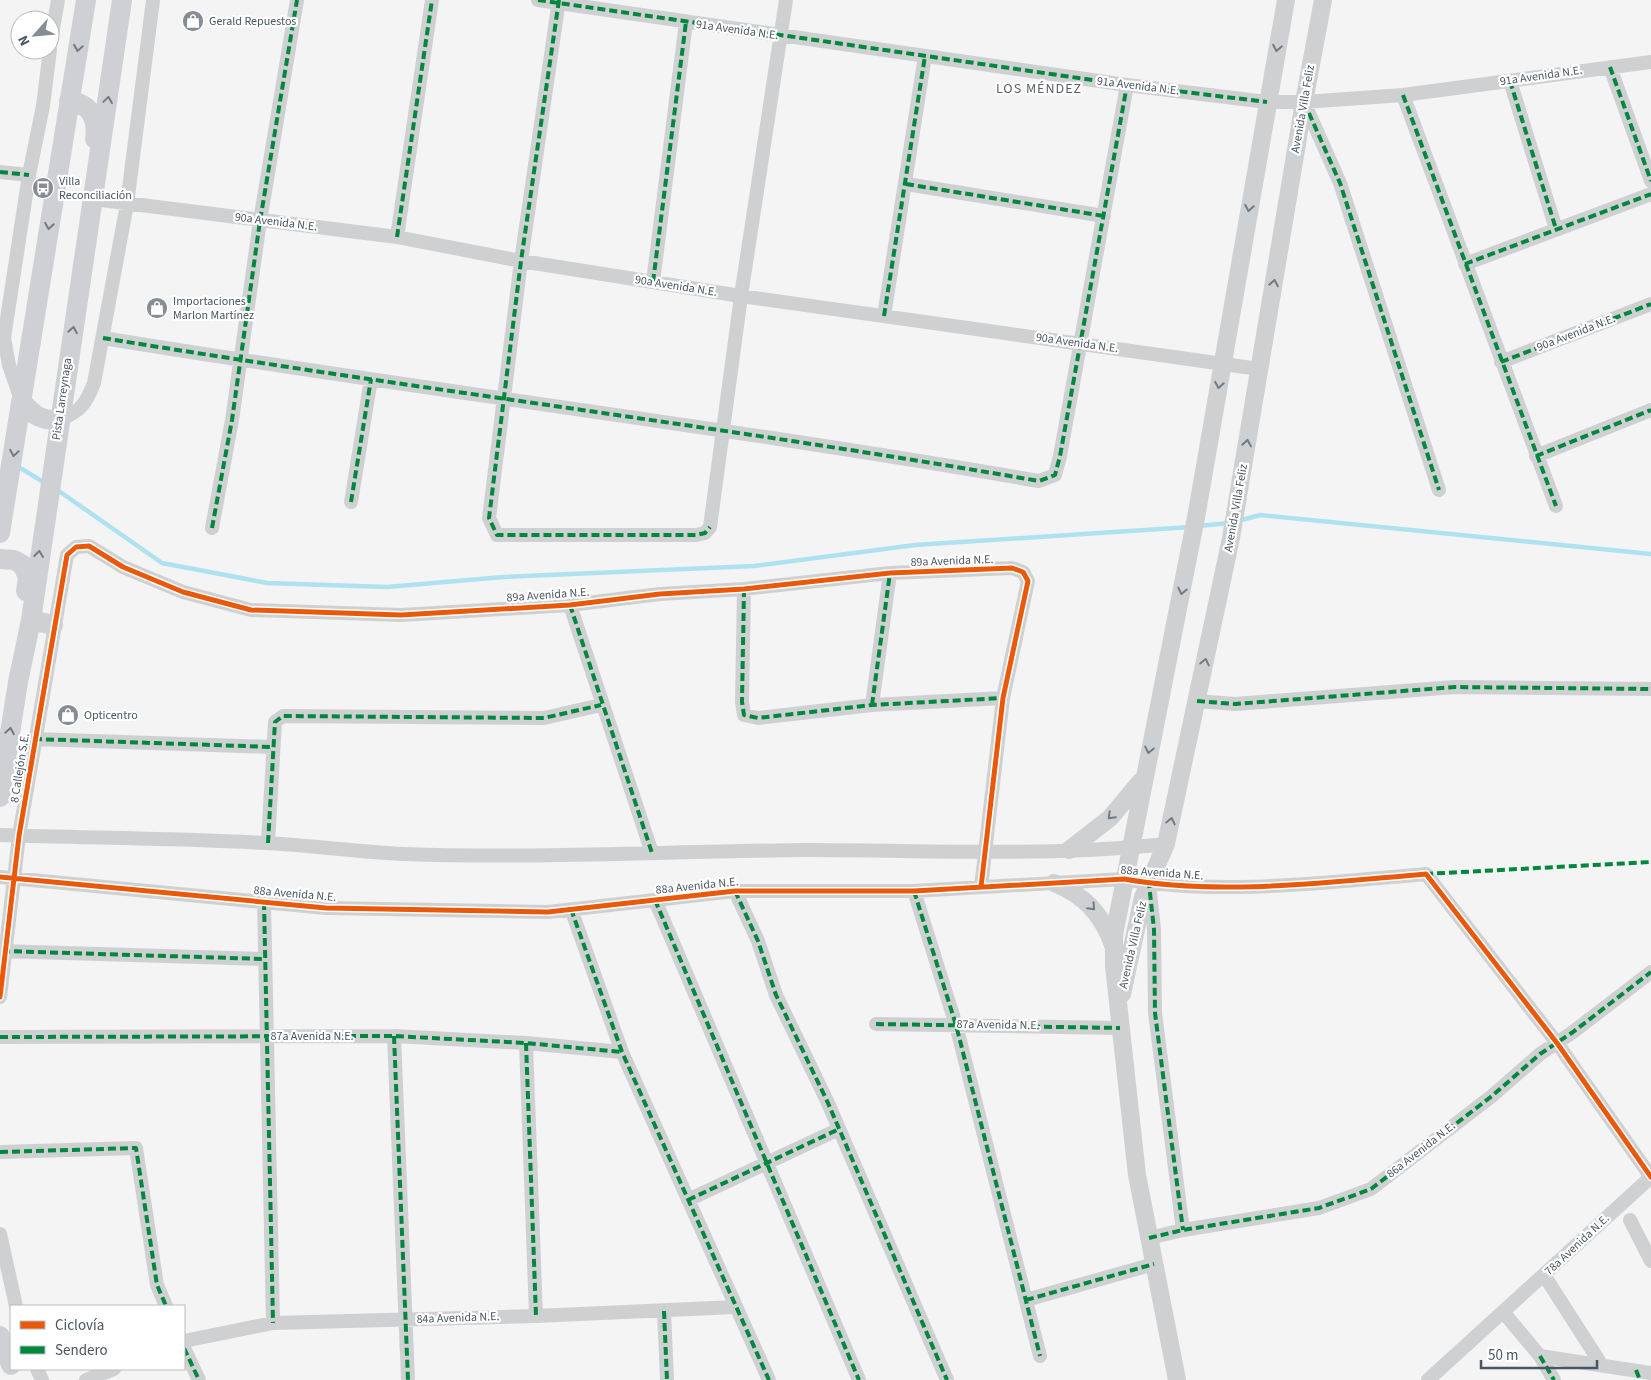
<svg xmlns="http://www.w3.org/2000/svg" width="1651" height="1380" font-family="'Source Sans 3',sans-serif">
<rect width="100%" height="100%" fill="#f4f4f4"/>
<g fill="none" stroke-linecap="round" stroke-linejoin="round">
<path stroke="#aee2f0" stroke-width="4.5" d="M 17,466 L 45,483
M 56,489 L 162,563 L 267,583 L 387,587 L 503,577 L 754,566 L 915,545 L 1190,527
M 1238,521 L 1260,515 L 1651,554
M 1198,526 L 1230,523"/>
<path stroke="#ced0d2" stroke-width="14" d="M 538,0 L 1127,85 L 1267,102 L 1304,102 L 1403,95 L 1651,62
M 559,0 L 521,261 L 489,518 L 497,535 L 696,535 L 705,533 L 710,527 L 741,296 L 786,0
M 50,46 L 58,0
M 1610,67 L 1651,181
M 1510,81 L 1556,229
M 1403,95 L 1556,506
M 1304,102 L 1340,183 L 1439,490
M 0,172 L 29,175
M 906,184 L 1104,216
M 93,199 L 397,237 L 521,261 L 741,296 L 1259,369
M 397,237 L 432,0
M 1465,264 L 1651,194
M 653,282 L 686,22
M 884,316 L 925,56
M 103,338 C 414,389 728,427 1039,481 L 1055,475 L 1060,456 L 1127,85
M 1501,362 L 1651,304
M 21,400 L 9,365 L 4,338 L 29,175 L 43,106 L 50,50
M 59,420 C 80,412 86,404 94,383 L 127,204 L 153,0
M 1536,456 L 1651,410
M 351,502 L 371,379
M 212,528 L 232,420 L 260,221 L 297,0
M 744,589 L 742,702 L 744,715 L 758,718 L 872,705 L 1003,698
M 570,605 L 652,853
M 1197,701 L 1235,704 L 1455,687 L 1651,689
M 872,705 L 890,573
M 34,739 L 273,747
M 0,835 C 88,838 176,838 264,843 C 311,845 357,852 404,854 C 539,859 674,851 808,850 C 928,850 1047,857 1166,844
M 268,843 L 275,722 L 283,716 L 544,718 L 601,705
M 0,877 L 326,908 L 548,912 L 735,891 L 914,891 L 1124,879 C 1219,896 1330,882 1426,874 L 1557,1043 L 1651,1177
M 1149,884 L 1154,929 L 1155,1013 L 1183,1230
M 735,891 L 758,941 L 776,995 L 828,1103 L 947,1380
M 914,891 L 956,1025 L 1040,1356
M 655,900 L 859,1380
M 264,902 L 273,1323
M 571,909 L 622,1052 L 769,1380
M 0,951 L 264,959
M 0,997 L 19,836 L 67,555 L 76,547 L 89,546 L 123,567 L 183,592 L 251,610 L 401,615 L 570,605 L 660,594 L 744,589 L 890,573 L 1012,568 L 1023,572 L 1028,581 L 1003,698 L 981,887
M 876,1024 L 1120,1028
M 394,1036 L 408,1380
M 0,1037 L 394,1036 L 526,1043 L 622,1052
M 526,1043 L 536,1316
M 0,1152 L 136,1148 L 157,1285 L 166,1306
M 688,1200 L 839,1129
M 1630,1220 L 1651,1261
M 0,1234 L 16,1306
M 1149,1238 L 1183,1230 L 1319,1208 L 1371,1189 L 1492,1096 L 1540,1054 L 1573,1032 L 1651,972
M 1544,1275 L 1601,1364
M 1026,1300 L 1154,1264
M 664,1311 L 667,1380
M 1504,1313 L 1540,1356 L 1651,1373
M 184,1341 L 273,1323 L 536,1316 L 735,1307
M 184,1348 L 199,1380
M 1540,1356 L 1554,1380
M 37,1369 L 42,1380
M 86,1380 L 114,1369
M 1428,1380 L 1651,1177"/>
<path stroke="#ced0d2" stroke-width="18" d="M 1069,850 L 1110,818 L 1141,781
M 1054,883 C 1084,895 1102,914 1113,945
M 1122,994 L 1143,897 L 1166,844 L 1231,538 L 1304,102 L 1323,0
M 1177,1380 L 1137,1175 L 1114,966 L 1114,935 L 1197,512 L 1286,0"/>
<path stroke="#ced0d4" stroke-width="20" d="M 69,101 C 90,104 98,117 95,139
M 23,403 C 33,415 42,421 59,420
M 0,533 L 86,0
M 0,559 L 14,560 L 23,565 L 28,578 L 26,591
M 31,620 L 53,625
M 0,797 L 18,682 L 31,620 L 122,0
M 0,1336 L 11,1365"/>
<path stroke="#00873e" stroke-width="4" stroke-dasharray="8 4" stroke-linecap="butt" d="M 538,0 L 1127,85 L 1267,102
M 559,0 L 521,261 L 489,518 L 497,535 L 696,535 L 705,533 L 710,527
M 1610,67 L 1651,181
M 1510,81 L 1556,229
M 1403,95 L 1556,506
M 1304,102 L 1340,183 L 1439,490
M 0,172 L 29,175
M 906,184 L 1104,216
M 397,237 L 432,0
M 1465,264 L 1651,194
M 653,282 L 686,22
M 884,316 L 925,56
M 103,338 C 414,389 728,427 1039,481 L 1055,475 L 1060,456 L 1127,85
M 1501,362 L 1651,304
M 1536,456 L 1651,410
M 351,502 L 371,379
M 212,528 L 232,420 L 260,221 L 297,0
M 744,589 L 742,702 L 744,715 L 758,718 L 872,705 L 1003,698
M 570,605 L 652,853
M 1197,701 L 1235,704 L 1455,687 L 1651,689
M 872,705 L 890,573
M 34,739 L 273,747
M 268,843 L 275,722 L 283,716 L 544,718 L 601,705
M 1425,874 L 1651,862
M 1153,884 L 1149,884 L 1154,929 L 1155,1013 L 1183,1230
M 735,891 L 758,941 L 776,995 L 828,1103 L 947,1380
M 914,891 L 956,1025 L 1040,1356
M 655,900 L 859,1380
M 264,902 L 273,1323
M 571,909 L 622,1052 L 769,1380
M 2,951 L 264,959
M 876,1024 L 1120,1028
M 394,1036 L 408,1380
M 0,1037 L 394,1036 L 526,1043 L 622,1052
M 526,1043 L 536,1316
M 0,1152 L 136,1148 L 157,1285 L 166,1306
M 688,1200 L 839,1129
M 1149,1238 L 1183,1230 L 1319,1208 L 1371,1189 L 1492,1096 L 1540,1054 L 1573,1032 L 1651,972
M 1026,1300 L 1154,1264
M 664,1311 L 667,1380
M 184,1348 L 199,1380
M 1540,1356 L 1554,1380
M 1636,1370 L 1640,1380"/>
<g stroke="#fff" stroke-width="8">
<path id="cycleway" d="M 0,877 L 326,908 L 548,912 L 735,891 L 914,891 L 1124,879 C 1219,896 1330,882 1426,874 L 1557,1043 L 1651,1177
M 0,997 L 19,836 L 67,555 L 76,547 L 89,546 L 123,567 L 183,592 L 251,610 L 401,615 L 570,605 L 660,594 L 744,589 L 890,573 L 1012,568 L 1023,572 L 1028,581 L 1003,698 L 981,887"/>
</g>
<use href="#cycleway" stroke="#e8590c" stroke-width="5"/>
</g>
<defs><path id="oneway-chevron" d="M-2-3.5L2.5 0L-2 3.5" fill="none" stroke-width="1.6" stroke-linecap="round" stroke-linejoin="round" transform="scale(1.25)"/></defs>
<g stroke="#727b84">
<use href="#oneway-chevron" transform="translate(78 48) rotate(99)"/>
<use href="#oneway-chevron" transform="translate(108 100) rotate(-82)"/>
<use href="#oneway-chevron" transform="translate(49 226) rotate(99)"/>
<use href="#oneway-chevron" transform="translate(73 330) rotate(-81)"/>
<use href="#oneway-chevron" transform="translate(14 453) rotate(100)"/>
<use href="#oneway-chevron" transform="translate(39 554) rotate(-83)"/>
<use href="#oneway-chevron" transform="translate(10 731) rotate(-81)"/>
</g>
<g stroke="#727b83">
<use href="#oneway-chevron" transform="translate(1277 48) rotate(101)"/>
<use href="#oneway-chevron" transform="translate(1249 208) rotate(100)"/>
<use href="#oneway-chevron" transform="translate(1274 283) rotate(-80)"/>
<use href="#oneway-chevron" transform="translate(1219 385) rotate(100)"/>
<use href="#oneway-chevron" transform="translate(1247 443) rotate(-81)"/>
<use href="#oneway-chevron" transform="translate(1182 591) rotate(102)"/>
<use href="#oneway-chevron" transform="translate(1205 662) rotate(-78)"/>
<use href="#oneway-chevron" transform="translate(1149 750) rotate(102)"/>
<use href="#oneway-chevron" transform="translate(1111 816) rotate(135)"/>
<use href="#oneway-chevron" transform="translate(1171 821) rotate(-78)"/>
<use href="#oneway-chevron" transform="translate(1092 907) rotate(47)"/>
</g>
<defs>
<g id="shop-disc" transform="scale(1.125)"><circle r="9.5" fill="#868d94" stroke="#fff"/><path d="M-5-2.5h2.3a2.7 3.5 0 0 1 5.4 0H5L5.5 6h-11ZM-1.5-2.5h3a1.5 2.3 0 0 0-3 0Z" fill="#fff"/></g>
<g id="bus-disc" transform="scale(1.125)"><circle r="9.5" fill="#868d94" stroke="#fff"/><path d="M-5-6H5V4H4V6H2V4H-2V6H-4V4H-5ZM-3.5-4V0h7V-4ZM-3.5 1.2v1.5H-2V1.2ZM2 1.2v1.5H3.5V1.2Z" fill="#fff"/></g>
</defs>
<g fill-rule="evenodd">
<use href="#shop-disc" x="193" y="21"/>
<use href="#bus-disc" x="43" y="188"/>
<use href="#shop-disc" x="157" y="308"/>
<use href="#shop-disc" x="68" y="715"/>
</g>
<g text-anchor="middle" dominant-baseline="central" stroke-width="4.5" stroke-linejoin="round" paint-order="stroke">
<g font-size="12" fill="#4a5661" stroke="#fff" text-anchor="start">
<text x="209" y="21">Gerald Repuestos</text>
<text x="59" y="181">Villa<tspan x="59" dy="14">Reconciliación</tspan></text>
<text x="173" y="301">Importaciones<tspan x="173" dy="14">Marlon Martínez</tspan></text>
<text x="84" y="715">Opticentro</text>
</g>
<g font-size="12" fill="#4a5661" stroke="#fff">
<text transform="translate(737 30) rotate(8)">91a Avenida N.E.</text>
<text transform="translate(1541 76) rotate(-8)">91a Avenida N.E.</text>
<text transform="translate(1138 86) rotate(7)">91a Avenida N.E.</text>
<text transform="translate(1303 109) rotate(-80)">Avenida Villa Feliz</text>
<text transform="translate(276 222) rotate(7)">90a Avenida N.E.</text>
<text transform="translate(676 286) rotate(9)">90a Avenida N.E.</text>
<text transform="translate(1576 333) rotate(-21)">90a Avenida N.E.</text>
<text transform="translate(1077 343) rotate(8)">90a Avenida N.E.</text>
<text transform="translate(62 399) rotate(-82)">Pista Larreynaga</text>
<text transform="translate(1236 508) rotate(-80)">Avenida Villa Feliz</text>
<text transform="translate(952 561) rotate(-2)">89a Avenida N.E.</text>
<text transform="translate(548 595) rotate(-4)">89a Avenida N.E.</text>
<text transform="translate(20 768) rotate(-81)">8 Callejón S.E.</text>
<text transform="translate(1162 873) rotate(4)">88a Avenida N.E.</text>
<text transform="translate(697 886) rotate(-6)">88a Avenida N.E.</text>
<text transform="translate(295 894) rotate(5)">88a Avenida N.E.</text>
<text transform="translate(1133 945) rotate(-77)">Avenida Villa Feliz</text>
<text transform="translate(998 1025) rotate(1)">87a Avenida N.E.</text>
<text x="312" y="1036">87a Avenida N.E.</text>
<text transform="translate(1421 1150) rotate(-38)">86a Avenida N.E.</text>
<text transform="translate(1577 1245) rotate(-43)">78a Avenida N.E.</text>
<text transform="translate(458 1318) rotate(-2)">84a Avenida N.E.</text>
</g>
<g font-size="14" letter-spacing="1" fill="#5f6368" stroke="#fff">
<text x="1039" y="89">LOS MÉNDEZ</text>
</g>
</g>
<rect x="10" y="1305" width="175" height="65" fill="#ffffff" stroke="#b7bbc0"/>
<rect x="20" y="1321" width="25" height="8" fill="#e8590c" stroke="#b7bbc0"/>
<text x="55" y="1330" font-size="15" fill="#4a5661">Ciclovía</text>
<rect x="20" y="1346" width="25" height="8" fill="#00873e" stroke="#b7bbc0"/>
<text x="55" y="1355" font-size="15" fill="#4a5661">Sendero</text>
<g transform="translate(35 35) rotate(243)"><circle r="24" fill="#ffffff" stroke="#b7bbc0"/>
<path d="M0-4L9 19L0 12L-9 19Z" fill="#868d94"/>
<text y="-8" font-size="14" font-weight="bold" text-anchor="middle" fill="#4a5661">N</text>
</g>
<path d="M1481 1360v8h116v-8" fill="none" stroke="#4a5661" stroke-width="2.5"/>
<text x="1488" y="1360" font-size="15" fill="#4a5661" stroke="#ffffff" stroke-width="4" paint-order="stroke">50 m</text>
</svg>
